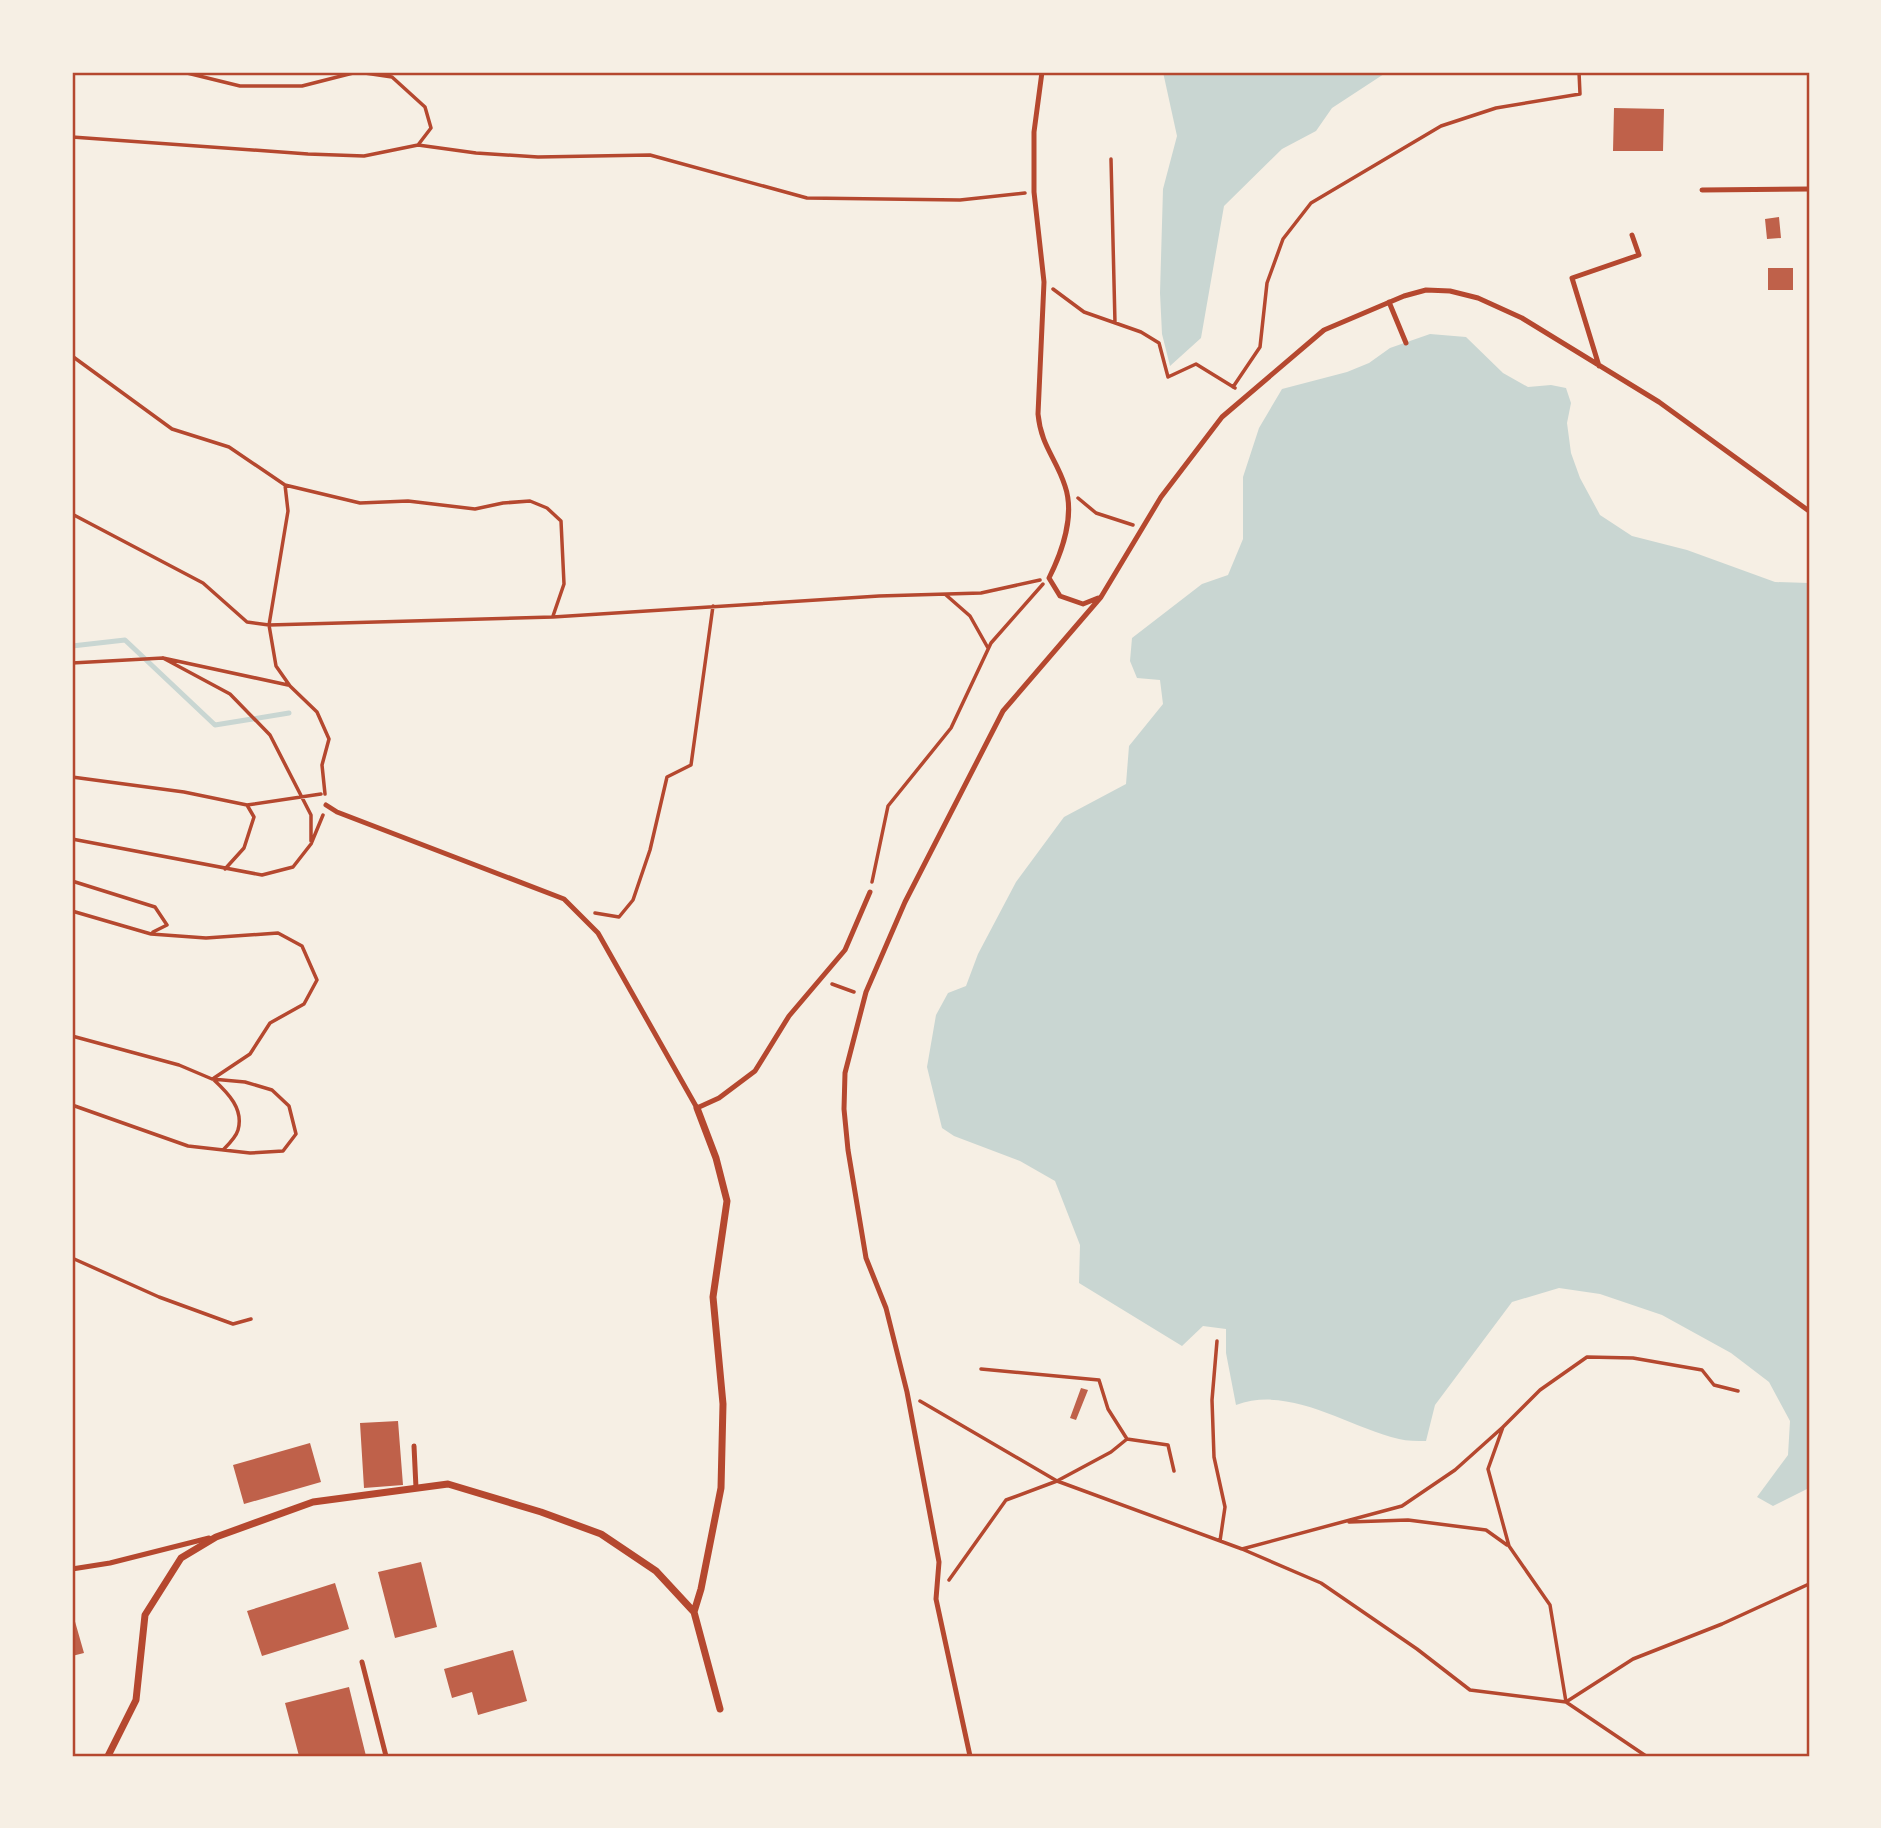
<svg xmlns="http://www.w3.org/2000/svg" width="1881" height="1828" font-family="Montserrat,sans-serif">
<rect width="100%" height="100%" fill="#f6efe4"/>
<path fill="#c9d6d2" d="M 1163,72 L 1387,72 L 1332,108 L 1316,131 L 1282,149 L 1224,206 L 1201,338 L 1170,366 L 1162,334 L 1160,293 L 1163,189 L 1177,136 Z
M 1430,334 L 1466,337 L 1503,373 L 1528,387 L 1551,385 L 1566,388 L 1571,403 L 1567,423 L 1571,453 L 1580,478 L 1600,515 L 1632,536 L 1687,550 L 1775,582 L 1809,583 L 1809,1488 L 1773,1506 L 1757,1497 L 1788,1455 L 1790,1421 L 1769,1382 L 1731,1353 L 1662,1315 L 1600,1294 L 1559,1288 L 1512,1302 L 1435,1405 L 1426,1441 C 1417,1441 1407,1441 1399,1439 C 1346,1426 1290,1385 1236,1405 L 1226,1353 L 1226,1329 L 1203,1326 L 1182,1346 L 1079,1283 L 1080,1245 L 1055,1181 L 1020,1161 L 954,1136 L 942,1128 L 927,1067 L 936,1015 L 948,993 L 966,986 L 978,954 L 1016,882 L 1064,817 L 1126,784 L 1129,746 L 1163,704 L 1160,680 L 1137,678 L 1130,661 L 1132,638 L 1202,584 L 1228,575 L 1243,539 L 1243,477 L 1259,428 L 1282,389 L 1347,372 L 1369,363 L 1390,348 Z"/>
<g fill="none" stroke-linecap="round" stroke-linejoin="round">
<path stroke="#c9d6d2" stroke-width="5" d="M 72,646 L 125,640 L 215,725 L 289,713"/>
</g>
<path fill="#bf614a" d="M 1614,108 L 1664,109 L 1663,151 L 1613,151 Z
M 1779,217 L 1781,238 L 1767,239 L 1765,219 Z
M 1768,268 L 1793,268 L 1793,290 L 1768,290 Z
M 1081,1388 L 1088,1390 L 1076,1420 L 1070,1418 Z
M 398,1421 L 403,1485 L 364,1488 L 360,1423 Z
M 310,1443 L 321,1482 L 244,1504 L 233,1465 Z
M 421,1562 L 437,1627 L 395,1638 L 378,1572 Z
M 335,1583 L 349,1629 L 262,1656 L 247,1611 Z
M 72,1611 L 84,1653 L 72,1656 Z
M 513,1650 L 527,1701 L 478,1715 L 472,1692 L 452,1698 L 444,1669 Z
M 349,1687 L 366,1756 L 299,1756 L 285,1703 Z"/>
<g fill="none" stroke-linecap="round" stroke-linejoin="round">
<path stroke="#b5482f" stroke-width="3.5" d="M 183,72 L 240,86 L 302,86 L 357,72
M 72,137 L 308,154 L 364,156 L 418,145 L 431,128 L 425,107 L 392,77 L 358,72
M 418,145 L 476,153 L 538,157 L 650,155 L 807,198 L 960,200 L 1025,193
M 1111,159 L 1115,323
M 1053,289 L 1084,312 L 1141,332 L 1159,343 L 1168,377 L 1196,364 L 1235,388
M 72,356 L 172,429 L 229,447 L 285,485 L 360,503 L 408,501 L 475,509 L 503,503 L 530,501 L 547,508 L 561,521 L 564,584 L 553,616
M 1233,387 L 1260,347 L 1267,283 L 1283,239 L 1311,203 L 1441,126 L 1496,108 L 1580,94 L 1579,72
M 285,485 L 288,511 L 269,625 L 276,666 L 290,686 L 317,712 L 329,739 L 322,765 L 325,794
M 1078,498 L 1096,513 L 1133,525
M 72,514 L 203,583 L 247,622 L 269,625 L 553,617 L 879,596 L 981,593 L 1040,580
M 946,595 L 970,616 L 988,648
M 163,658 L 230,694 L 270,735 L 311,815 L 311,841
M 72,663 L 163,658 L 288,685
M 72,777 L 184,792 L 247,805 L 254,817 L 244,848 L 225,869
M 247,805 L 321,794
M 72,839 L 262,875 L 293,867 L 311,844 L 323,815
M 72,881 L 155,907 L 167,925 L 153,932
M 872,882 L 888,806 L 951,728 L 991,643 L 1043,584
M 72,911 L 151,934 L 206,938 L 278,933 L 302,946 L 317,980 L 304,1004 L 270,1023 L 250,1054 L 214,1078
M 595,913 L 619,917 L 633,900 L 650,850 L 667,777 L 691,765 L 713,606
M 832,984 L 854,992
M 72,1036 L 179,1065 L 212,1079 L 245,1082 L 272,1090 L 289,1106 L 296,1134 L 283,1151 L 250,1153 L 188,1146 L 72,1105
M 214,1080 C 228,1093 244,1109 238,1130 C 236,1137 229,1144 224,1149
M 72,1258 L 159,1297 L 233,1324 L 251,1319
M 1217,1341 L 1212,1400 L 1214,1457 L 1225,1507 L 1220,1541
M 981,1369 L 1099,1380 L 1108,1409 L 1127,1439
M 920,1401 L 1057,1481 L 1242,1549 L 1321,1583 L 1417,1649 L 1470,1690 L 1566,1702 L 1646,1756
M 1503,1427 L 1540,1390 L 1587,1357 L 1633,1358 L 1702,1370 L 1714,1385 L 1738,1391
M 1349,1522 L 1408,1520 L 1486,1530 L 1507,1545
M 1242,1549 L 1402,1506 L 1455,1470 L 1503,1427 L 1488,1469 L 1509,1546 L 1550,1605 L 1566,1702 L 1633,1659 L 1722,1624 L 1809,1584
M 949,1580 L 1006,1500 L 1057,1481 L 1111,1452 L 1127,1439 L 1168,1445 L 1174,1471"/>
<path stroke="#b5482f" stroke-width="5" d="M 1042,72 L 1034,132 L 1034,192 L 1044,282 L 1038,414 C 1041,446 1056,458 1065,486 C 1075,515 1062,552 1049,578 L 1060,596 L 1083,604 L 1098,598
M 1702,190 L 1809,189
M 1389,302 L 1406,343
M 1599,366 L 1572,278 L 1639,255 L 1632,235
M 326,805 L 337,812 L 564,899 L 598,933 L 697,1108 L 719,1098 L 755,1071 L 789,1016 L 845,950 L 870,892
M 414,1446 L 416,1488
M 72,1569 L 110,1563 L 209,1538
M 362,1662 L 386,1756
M 970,1756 L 936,1599 L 939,1562 L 907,1392 L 886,1308 L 866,1258 L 848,1150 L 844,1109 L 845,1073 L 866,992 L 905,902 L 1003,711 L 1101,597 L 1161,497 L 1222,417 L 1324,330 L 1404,296 L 1426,290 L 1450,291 L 1478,298 L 1522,318 L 1659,402 L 1809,511"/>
<path stroke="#b5482f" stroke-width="7" d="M 694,1612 L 701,1589 L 721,1488 L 723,1404 L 713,1297 L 727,1201 L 716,1158 L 697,1108
M 108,1756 L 136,1700 L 145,1615 L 181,1558 L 216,1537 L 313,1502 L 448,1484 L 541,1512 L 601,1534 L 656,1571 L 694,1612 L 720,1709"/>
</g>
<rect width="1881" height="1828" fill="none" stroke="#f6efe4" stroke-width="147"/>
<rect x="74" y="74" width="1734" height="1681" fill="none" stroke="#b5482f" stroke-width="2.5"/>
</svg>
